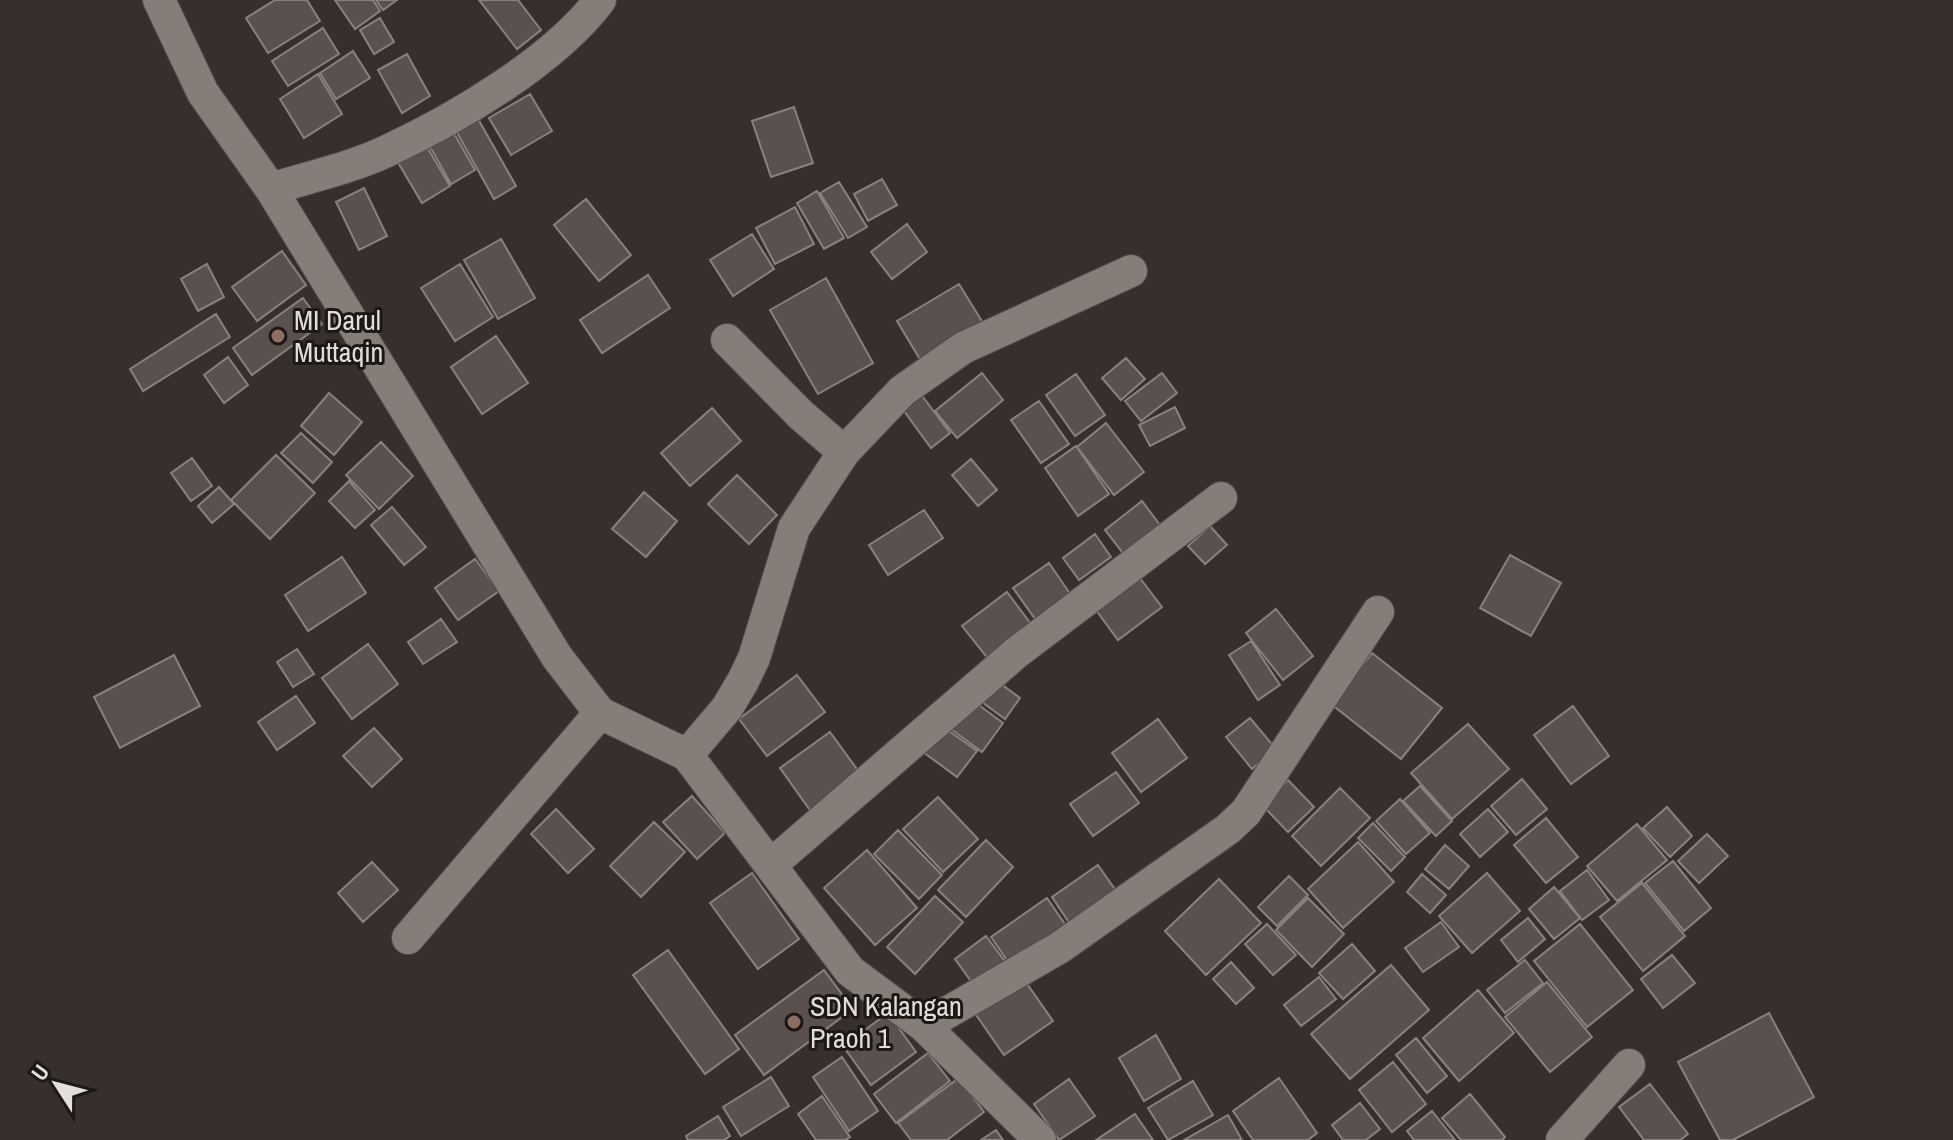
<svg xmlns="http://www.w3.org/2000/svg" width="1953" height="1140" font-family="'Archivo Narrow',sans-serif">
<rect width="100%" height="100%" fill="#362f2b"/>
<path fill="#5a514e" stroke="#8a817d" stroke-width="2" d="M 275,0 L 307,0 L 320,21 L 268,53 L 246,18 Z
M 335,0 L 373,0 L 380,11 L 355,29 Z
M 376,0 L 397,0 L 383,10 Z
M 479,0 L 518,0 L 541,30 L 517,49 Z
M 380,18 L 394,42 L 374,54 L 360,30 Z
M 323,28 L 339,54 L 288,86 L 272,61 Z
M 353,51 L 370,78 L 336,99 L 320,73 Z
M 407,54 L 430,96 L 402,113 L 378,70 Z
M 318,74 L 342,114 L 304,138 L 280,99 Z
M 530,94 L 552,131 L 511,155 L 489,118 Z
M 794,107 L 813,163 L 771,177 L 752,121 Z
M 477,117 L 516,186 L 494,199 L 455,129 Z
M 452,130 L 475,170 L 451,184 L 428,143 Z
M 424,142 L 450,186 L 422,203 L 396,159 Z
M 882,179 L 897,205 L 868,221 L 854,194 Z
M 839,182 L 867,227 L 848,238 L 820,193 Z
M 364,188 L 387,236 L 359,250 L 336,202 Z
M 817,191 L 844,238 L 824,249 L 797,203 Z
M 586,199 L 631,255 L 599,281 L 554,225 Z
M 795,207 L 814,244 L 775,264 L 756,228 Z
M 907,224 L 927,252 L 892,279 L 871,252 Z
M 752,234 L 774,269 L 733,296 L 710,260 Z
M 501,239 L 535,298 L 498,319 L 464,260 Z
M 282,251 L 306,285 L 257,321 L 232,287 Z
M 207,264 L 224,297 L 198,311 L 181,279 Z
M 460,264 L 493,317 L 455,341 L 421,288 Z
M 648,275 L 670,308 L 602,353 L 580,320 Z
M 826,278 L 873,363 L 818,394 L 770,310 Z
M 959,284 L 983,323 L 921,361 L 897,321 Z
M 303,298 L 322,324 L 252,375 L 233,348 Z
M 216,314 L 230,337 L 143,391 L 130,369 Z
M 496,336 L 528,383 L 482,414 L 451,367 Z
M 228,357 L 248,385 L 224,403 L 204,375 Z
M 1126,358 L 1145,379 L 1121,400 L 1102,378 Z
M 982,373 L 1003,400 L 957,438 L 935,411 Z
M 1162,373 L 1177,393 L 1141,421 L 1125,401 Z
M 1076,374 L 1105,415 L 1075,436 L 1046,395 Z
M 329,393 L 362,422 L 334,455 L 301,426 Z
M 920,393 L 950,433 L 931,448 L 901,407 Z
M 1039,401 L 1069,444 L 1041,463 L 1011,420 Z
M 1175,407 L 1185,428 L 1150,446 L 1139,425 Z
M 712,408 L 741,441 L 690,486 L 661,453 Z
M 1106,423 L 1144,472 L 1114,495 L 1077,447 Z
M 301,433 L 332,462 L 313,483 L 281,453 Z
M 381,442 L 413,476 L 379,509 L 346,475 Z
M 1076,446 L 1109,494 L 1078,516 L 1045,468 Z
M 276,455 L 315,493 L 270,539 L 231,500 Z
M 192,458 L 212,486 L 191,501 L 171,473 Z
M 971,459 L 997,490 L 978,506 L 952,475 Z
M 737,475 L 777,515 L 749,544 L 708,504 Z
M 349,481 L 375,510 L 355,528 L 329,501 Z
M 219,487 L 234,504 L 212,523 L 198,506 Z
M 644,492 L 677,521 L 646,557 L 612,529 Z
M 1142,501 L 1163,529 L 1126,557 L 1105,530 Z
M 392,507 L 426,547 L 404,565 L 371,525 Z
M 924,510 L 943,538 L 888,575 L 869,545 Z
M 1210,526 L 1227,545 L 1205,564 L 1188,546 Z
M 1095,534 L 1111,557 L 1079,580 L 1063,558 Z
M 1510,555 L 1561,583 L 1531,636 L 1480,608 Z
M 342,557 L 366,593 L 308,631 L 285,595 Z
M 475,559 L 499,591 L 458,620 L 435,588 Z
M 1049,563 L 1073,598 L 1038,623 L 1013,588 Z
M 1133,569 L 1162,607 L 1118,640 L 1090,602 Z
M 1007,592 L 1034,628 L 990,661 L 962,626 Z
M 1276,609 L 1313,656 L 1283,680 L 1246,633 Z
M 441,619 L 457,642 L 423,664 L 408,642 Z
M 1251,641 L 1280,685 L 1258,700 L 1229,655 Z
M 368,644 L 398,684 L 352,719 L 322,678 Z
M 297,649 L 314,674 L 293,687 L 277,662 Z
M 1372,653 L 1442,708 L 1401,759 L 1331,704 Z
M 174,655 L 200,706 L 120,748 L 94,697 Z
M 797,675 L 825,712 L 767,756 L 739,719 Z
M 993,678 L 1020,698 L 1005,719 L 978,699 Z
M 296,696 L 315,723 L 277,750 L 258,722 Z
M 972,700 L 1003,723 L 982,752 L 951,729 Z
M 1573,706 L 1609,756 L 1571,784 L 1534,735 Z
M 1250,718 L 1276,749 L 1252,769 L 1226,737 Z
M 1158,719 L 1187,758 L 1141,792 L 1112,753 Z
M 1468,724 L 1509,769 L 1452,819 L 1411,773 Z
M 942,726 L 977,751 L 957,777 L 923,752 Z
M 374,728 L 402,759 L 372,787 L 343,756 Z
M 830,732 L 862,776 L 812,813 L 780,768 Z
M 1116,772 L 1139,803 L 1093,836 L 1070,804 Z
M 1522,779 L 1547,809 L 1516,835 L 1491,806 Z
M 1288,780 L 1314,807 L 1288,832 L 1262,805 Z
M 1420,786 L 1452,821 L 1436,836 L 1403,801 Z
M 1340,788 L 1370,818 L 1321,866 L 1292,836 Z
M 692,796 L 725,833 L 697,859 L 663,822 Z
M 938,797 L 978,839 L 943,872 L 903,829 Z
M 1400,799 L 1430,833 L 1406,854 L 1376,821 Z
M 1667,807 L 1692,836 L 1670,857 L 1643,828 Z
M 556,809 L 594,849 L 568,873 L 531,834 Z
M 1488,809 L 1508,832 L 1480,857 L 1460,834 Z
M 1546,818 L 1578,857 L 1546,883 L 1514,845 Z
M 654,822 L 685,852 L 641,897 L 610,866 Z
M 1373,823 L 1405,857 L 1391,871 L 1358,838 Z
M 1637,824 L 1667,860 L 1617,901 L 1587,866 Z
M 898,830 L 942,875 L 919,899 L 874,854 Z
M 1707,834 L 1728,856 L 1699,883 L 1678,861 Z
M 986,840 L 1013,867 L 966,917 L 938,890 Z
M 1358,842 L 1394,882 L 1343,928 L 1308,889 Z
M 1445,845 L 1469,866 L 1449,889 L 1425,869 Z
M 867,850 L 917,908 L 875,945 L 824,888 Z
M 1673,861 L 1711,908 L 1684,931 L 1645,883 Z
M 372,862 L 398,890 L 363,922 L 338,893 Z
M 1098,865 L 1121,898 L 1074,930 L 1052,897 Z
M 1587,870 L 1609,900 L 1582,920 L 1560,891 Z
M 752,873 L 799,939 L 758,969 L 710,903 Z
M 1487,873 L 1520,911 L 1472,953 L 1439,916 Z
M 1422,874 L 1446,895 L 1430,913 L 1407,892 Z
M 1289,876 L 1308,895 L 1277,926 L 1258,907 Z
M 1219,879 L 1261,923 L 1206,975 L 1165,931 Z
M 1642,883 L 1685,936 L 1643,971 L 1600,917 Z
M 1554,887 L 1580,918 L 1554,939 L 1529,909 Z
M 935,896 L 963,922 L 915,974 L 887,947 Z
M 1047,898 L 1071,933 L 1015,972 L 991,937 Z
M 1308,898 L 1344,934 L 1312,967 L 1276,930 Z
M 1528,918 L 1545,939 L 1518,962 L 1501,940 Z
M 1441,922 L 1459,947 L 1423,972 L 1405,948 Z
M 1267,924 L 1296,955 L 1273,975 L 1245,944 Z
M 1580,924 L 1633,990 L 1587,1027 L 1534,961 Z
M 986,936 L 1009,967 L 978,991 L 955,959 Z
M 1352,944 L 1375,971 L 1343,999 L 1319,973 Z
M 668,950 L 739,1049 L 705,1074 L 633,975 Z
M 1672,955 L 1695,983 L 1663,1008 L 1641,979 Z
M 1525,960 L 1543,983 L 1505,1013 L 1487,990 Z
M 1231,962 L 1254,988 L 1236,1004 L 1213,979 Z
M 1391,965 L 1429,1010 L 1350,1079 L 1311,1034 Z
M 824,970 L 853,1009 L 764,1075 L 735,1035 Z
M 1319,977 L 1336,999 L 1301,1026 L 1284,1005 Z
M 1023,978 L 1053,1021 L 1004,1055 L 974,1012 Z
M 1547,982 L 1592,1037 L 1550,1072 L 1505,1017 Z
M 1478,990 L 1514,1033 L 1459,1081 L 1423,1038 Z
M 888,1013 L 916,1052 L 871,1085 L 843,1046 Z
M 1769,1013 L 1814,1097 L 1733,1140 L 1720,1140 L 1678,1062 Z
M 1156,1035 L 1181,1079 L 1144,1101 L 1119,1058 Z
M 1416,1038 L 1447,1076 L 1427,1093 L 1396,1055 Z
M 928,1053 L 950,1081 L 896,1123 L 874,1094 Z
M 842,1057 L 878,1111 L 849,1131 L 813,1077 Z
M 1393,1062 L 1426,1104 L 1392,1132 L 1359,1090 Z
M 771,1077 L 789,1106 L 741,1136 L 723,1107 Z
M 959,1078 L 984,1112 L 947,1140 L 911,1140 L 898,1123 Z
M 1279,1078 L 1317,1133 L 1308,1140 L 1253,1140 L 1233,1111 Z
M 1069,1079 L 1095,1116 L 1059,1140 L 1034,1104 Z
M 1193,1081 L 1213,1115 L 1168,1140 L 1148,1108 Z
M 1650,1084 L 1688,1134 L 1680,1140 L 1644,1140 L 1619,1107 Z
M 1470,1094 L 1505,1137 L 1502,1140 L 1461,1140 L 1442,1118 Z
M 822,1096 L 850,1137 L 845,1140 L 816,1140 L 798,1114 Z
M 1360,1103 L 1380,1129 L 1366,1140 L 1343,1140 L 1332,1125 Z
M 1432,1111 L 1455,1140 L 1414,1140 L 1407,1131 Z
M 1135,1114 L 1153,1140 L 1096,1140 Z
M 1228,1115 L 1242,1140 L 1184,1140 Z
M 718,1116 L 730,1136 L 724,1140 L 688,1140 L 686,1136 Z
M 996,1130 L 1003,1140 L 981,1140 Z"/>
<g fill="none" stroke-linecap="round" stroke-linejoin="round">
<g stroke="#504b47" stroke-width="34">
<path id="minor" d="M 159,0 L 203,93 L 271,189 L 557,657 L 600,713 L 687,755 L 850,971 L 924,1026 L 1040,1140
M 271,189 C 309,177 351,168 387,151 C 456,119 554,61 600,0
M 727,340 L 801,415 L 844,452
M 687,755 L 727,708 L 743,681 L 754,658 L 794,528 L 844,452 L 902,391 L 963,348 L 1131,271
M 772,864 L 1016,653 L 1221,498
M 408,938 L 600,713
M 924,1026 L 1059,948 L 1228,829 L 1246,812 L 1378,612
M 1562,1140 L 1629,1065"/>
</g>
<use href="#minor" stroke="#857d78" stroke-width="32"/>
</g>
<g fill="#8d6e63" stroke="#1b1816" stroke-width="3">
<circle cx="278" cy="336" r="8"/>
<circle cx="794" cy="1022" r="8"/>
</g>
<g text-anchor="middle" dominant-baseline="central" stroke-width="6" stroke-linejoin="round" paint-order="stroke">
<g font-size="28" fill="#e3dedb" stroke="#1b1816" text-anchor="start">
<text x="294" y="320">MI Darul<tspan x="294" dy="32">Muttaqin</tspan></text>
<text x="810" y="1006">SDN Kalangan<tspan x="810" dy="32">Praoh 1</tspan></text>
</g>
</g>
<g transform="translate(56 1084) rotate(306)" stroke="#1b1816" stroke-width="6" paint-order="stroke">
<path d="M0-6L14 30L0 20L-14 30Z" fill="#e3dedb"/>
<text y="-12" font-size="22" font-weight="bold" text-anchor="middle" fill="#e3dedb">U</text>
</g>
</svg>
